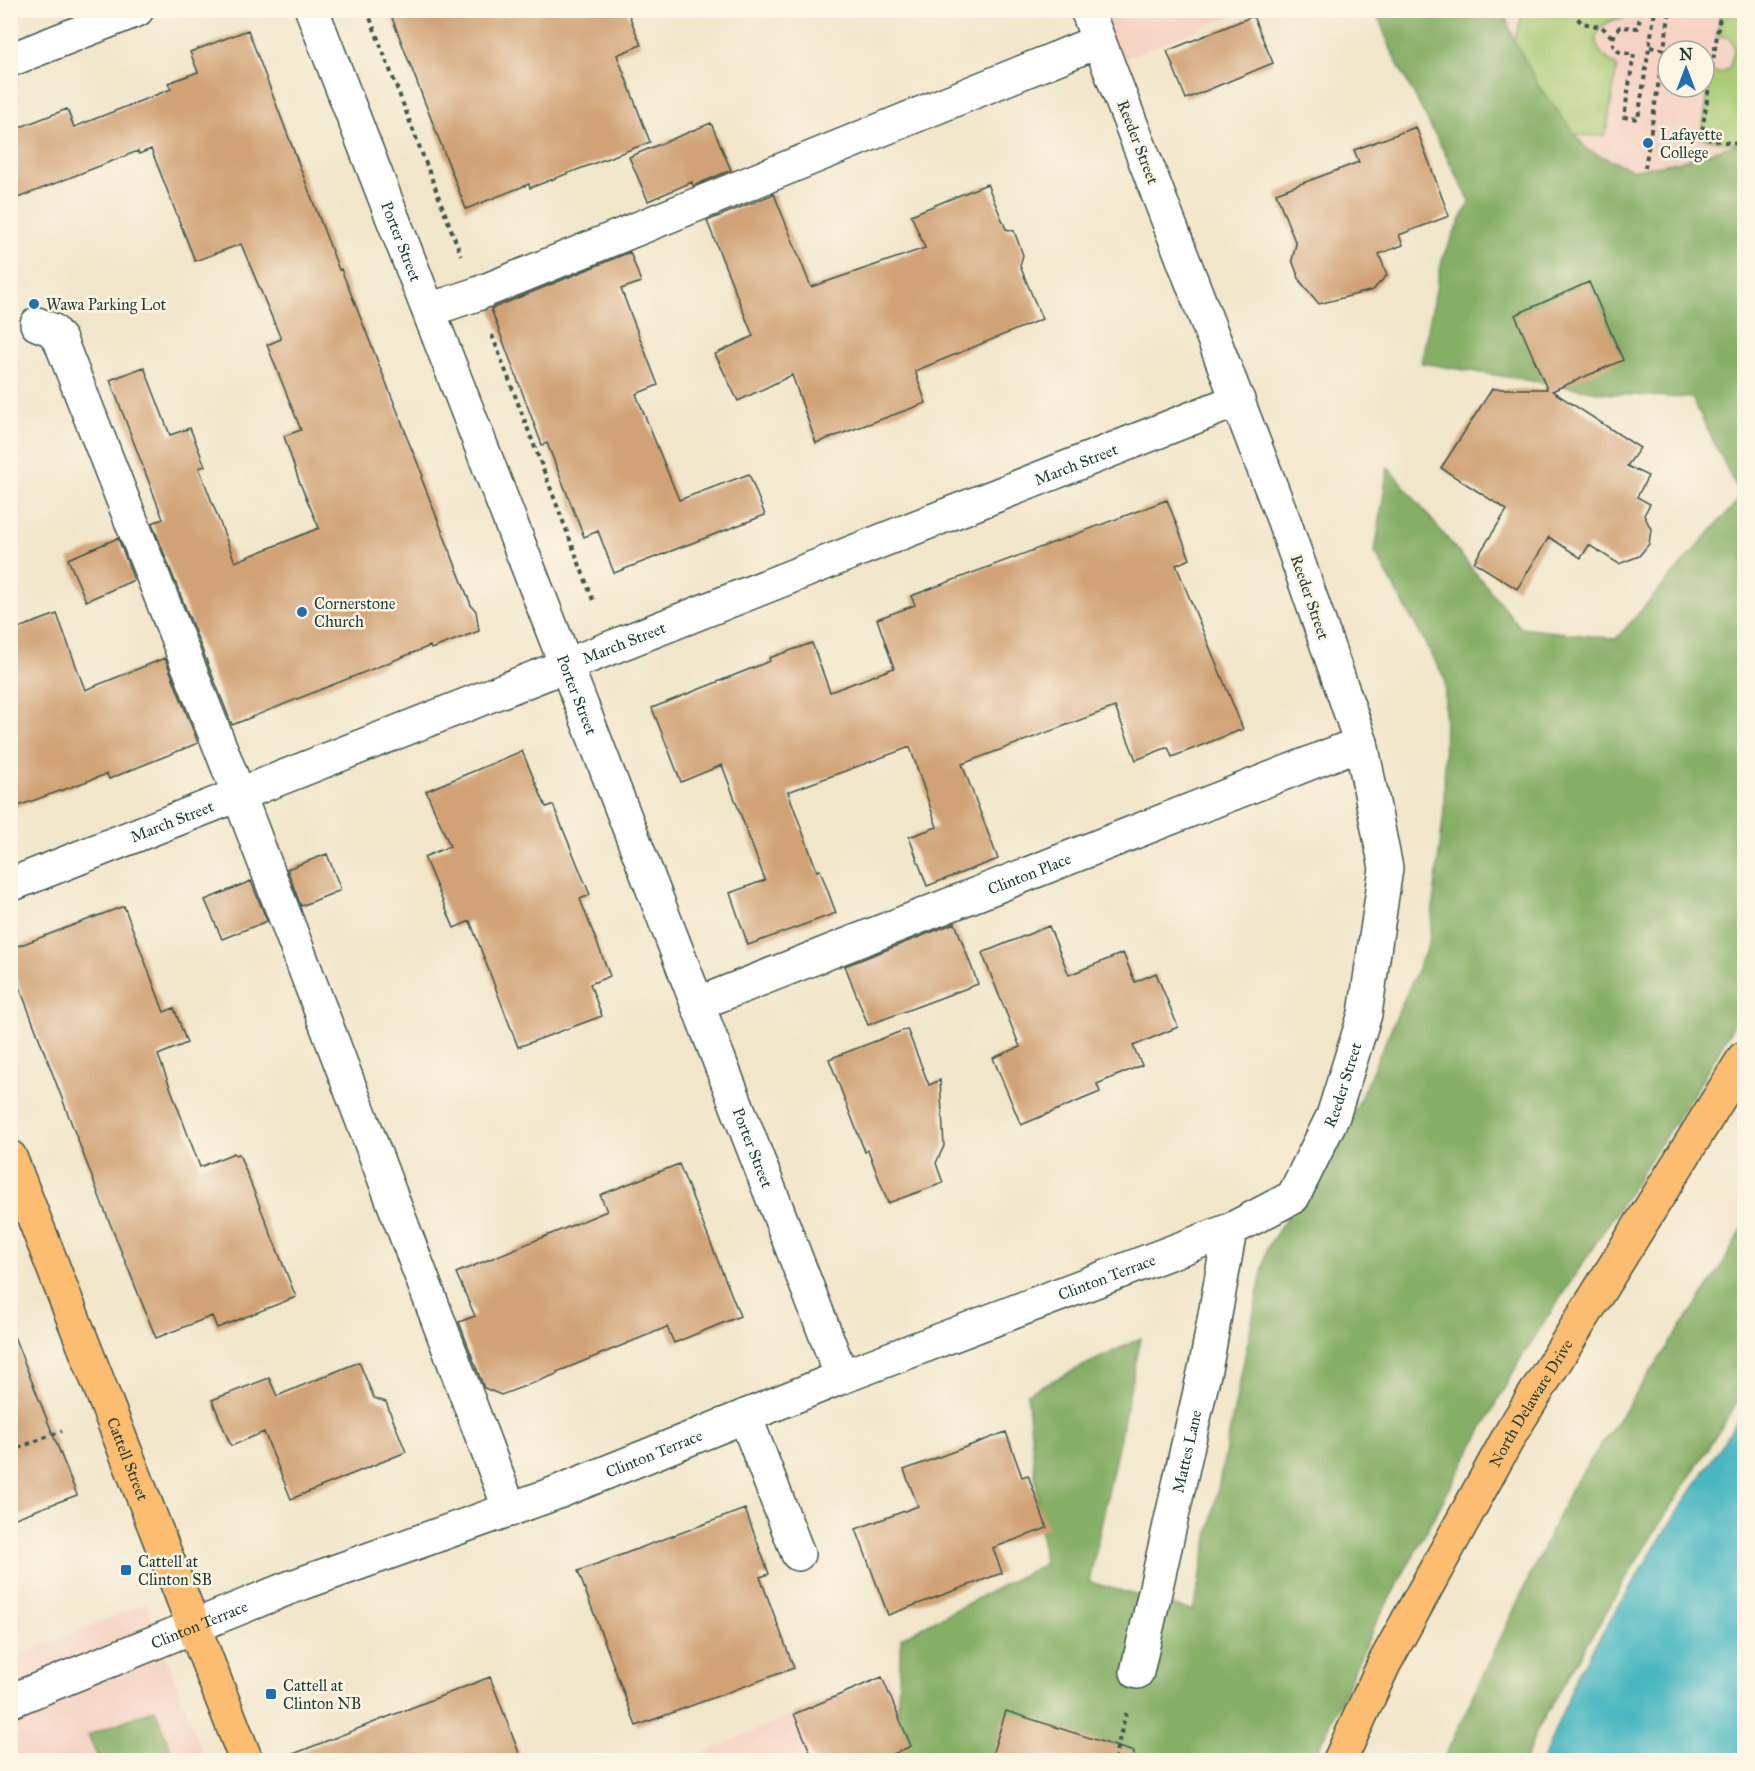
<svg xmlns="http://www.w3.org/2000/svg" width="1755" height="1771" font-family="'IM FELL Great Primer',serif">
<rect width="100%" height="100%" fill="#fcf5e5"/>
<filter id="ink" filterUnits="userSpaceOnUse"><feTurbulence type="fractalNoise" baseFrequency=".0167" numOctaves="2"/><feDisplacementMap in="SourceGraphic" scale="12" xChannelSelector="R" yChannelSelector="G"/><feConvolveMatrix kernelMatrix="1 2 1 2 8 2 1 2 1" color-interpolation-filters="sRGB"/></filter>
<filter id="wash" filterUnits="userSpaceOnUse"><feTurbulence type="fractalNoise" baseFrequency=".008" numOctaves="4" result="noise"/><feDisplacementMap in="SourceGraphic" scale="24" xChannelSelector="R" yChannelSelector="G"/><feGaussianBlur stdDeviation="1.35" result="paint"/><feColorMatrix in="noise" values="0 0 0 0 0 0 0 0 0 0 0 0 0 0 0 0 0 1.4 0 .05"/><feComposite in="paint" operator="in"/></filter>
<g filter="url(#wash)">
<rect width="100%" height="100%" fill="#f1e6ca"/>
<path fill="#f5d2c2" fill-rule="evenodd" d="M 1087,11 L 1244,11 L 1108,65 Z
M 1484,11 L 1744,11 L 1744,334 L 1678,292 ZM 1668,51 L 1704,51 L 1704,87 L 1668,87 Z
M 146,1603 L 205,1760 L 11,1760 L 11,1659 Z
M 887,1673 L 919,1740 L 926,1760 L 687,1760 Z"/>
<path fill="#a8cb75" stroke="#648454" stroke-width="1.5" d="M 1524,11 L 1627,11 L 1625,18 C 1607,18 1587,33 1601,53 C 1604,58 1612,62 1617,66 L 1607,127 L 1604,136 L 1575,135 L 1539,87 L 1514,40 Z
M 1721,11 L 1744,11 L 1744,145 L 1701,138 L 1711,72 L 1721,73 L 1729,69 L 1734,50 L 1732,41 L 1726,37 L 1717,36 Z"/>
<path fill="#86af66" stroke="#52764d" stroke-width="1.5" d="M 1376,11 L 1503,11 L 1514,40 L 1539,87 L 1587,150 L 1633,170 L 1677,162 L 1744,142 L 1744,1007 L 1702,1080 L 1521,1358 L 1374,1627 L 1313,1760 L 895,1760 L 901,1638 L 1044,1564 L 1027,1393 L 1141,1338 L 1089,1582 L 1193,1611 L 1267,1248 L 1352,1117 L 1429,943 L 1444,810 L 1445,679 L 1375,552 L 1388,467 L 1521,628 L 1616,639 L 1741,497 L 1692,398 L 1612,394 L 1421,363 L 1443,256 L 1470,201 L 1394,57 Z
M 1744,1226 L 1744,1392 L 1639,1556 L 1538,1728 L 1525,1760 L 1443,1760 L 1571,1489 L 1717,1274 Z
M 155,1709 L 175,1760 L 99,1760 L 88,1735 Z"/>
<path fill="#49b7c1" stroke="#347a7a" stroke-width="1.5" d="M 1744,1411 L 1744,1760 L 1543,1760 L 1578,1673 L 1663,1534 Z"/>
<g id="blocks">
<path fill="#d0a275" d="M 389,10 L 627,10 L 641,45 L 617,55 L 650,142 L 530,188 L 529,184 L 466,209 Z
M 1253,16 L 1273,63 L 1186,99 L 1167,51 Z
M 248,30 L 339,270 L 341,269 L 357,309 L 406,433 L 405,433 L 423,476 L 421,477 L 471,605 L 476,611 L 479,631 L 431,649 L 430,646 L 232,725 L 152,523 L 163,519 L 110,380 L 144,367 L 170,435 L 190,428 L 205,466 L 199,468 L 235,562 L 319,528 L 299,481 L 284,436 L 301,430 L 267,345 L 281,339 L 241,244 L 195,261 L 151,149 L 139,154 L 138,151 L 10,201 L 10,131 L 67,109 L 74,127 L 171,89 L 168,83 L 198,72 L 190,52 Z
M 711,123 L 731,170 L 693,186 L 692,182 L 648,201 L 629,157 Z
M 1416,127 L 1449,216 L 1399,235 L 1403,245 L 1379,254 L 1387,275 L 1373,290 L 1319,304 L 1300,281 L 1292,260 L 1296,244 L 1276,193 L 1359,162 L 1354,150 Z
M 987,184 L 1006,229 L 1014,231 L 1023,255 L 1020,266 L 1042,319 L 915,371 L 926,403 L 816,443 L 792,375 L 738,401 L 715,354 L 753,336 L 707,221 L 774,194 L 811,287 L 925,248 L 911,215 Z
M 630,252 L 641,282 L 621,289 L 658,385 L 636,394 L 679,500 L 749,474 L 765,515 L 614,573 L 598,531 L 584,537 L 547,443 L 542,445 L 491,309 Z
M 1589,282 L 1623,360 L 1552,391 L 1640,448 L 1627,466 L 1648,476 L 1637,497 L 1650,504 L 1644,515 L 1651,529 L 1649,544 L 1639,556 L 1619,564 L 1589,545 L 1581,558 L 1549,537 L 1517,589 L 1474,562 L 1507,510 L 1441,468 L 1492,389 L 1547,389 L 1515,315 Z
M 1167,500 L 1190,559 L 1176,565 L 1243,729 L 1172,757 L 1168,747 L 1136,760 L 1115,707 L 962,764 L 998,859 L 927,886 L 909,837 L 937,827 L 910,747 L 788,792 L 817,871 L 820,870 L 836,913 L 748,945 L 730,893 L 765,880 L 722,765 L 681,782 L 652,708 L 770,661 L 769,658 L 812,643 L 830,692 L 894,668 L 877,619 L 915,605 L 911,596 Z
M 118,538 L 134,580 L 86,601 L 68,559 Z
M 57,614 L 85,690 L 165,658 L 198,743 L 109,779 L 107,774 L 10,809 L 10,631 Z
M 522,751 L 546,807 L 553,805 L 590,895 L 580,899 L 610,976 L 590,984 L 602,1016 L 518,1047 L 470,921 L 454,928 L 424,857 L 450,846 L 426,791 Z
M 327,854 L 341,890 L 301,906 L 287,869 Z
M 251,881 L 267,921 L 222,939 L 205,900 Z
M 124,906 L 164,1012 L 174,1008 L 187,1043 L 158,1055 L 200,1167 L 234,1153 L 235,1155 L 239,1154 L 296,1297 L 217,1328 L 212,1316 L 156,1338 L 103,1206 L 10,962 L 10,949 Z
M 955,923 L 978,984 L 868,1025 L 845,966 Z
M 1049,926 L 1069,975 L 1123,953 L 1135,982 L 1156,973 L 1178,1027 L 1133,1046 L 1142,1065 L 1097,1084 L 1100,1092 L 1021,1125 L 993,1058 L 1020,1047 L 982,953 Z
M 907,1029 L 929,1085 L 940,1080 L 944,1146 L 936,1163 L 943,1183 L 888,1203 L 868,1150 L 865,1152 L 829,1059 Z
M 679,1164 L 740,1316 L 674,1343 L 667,1327 L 557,1372 L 557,1374 L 501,1395 L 484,1388 L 459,1322 L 475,1316 L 456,1273 L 607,1211 L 600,1195 Z
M 10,1334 L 13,1334 L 77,1495 L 10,1520 Z
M 359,1362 L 374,1398 L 386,1402 L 406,1452 L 291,1499 L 264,1432 L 231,1446 L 212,1400 L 269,1378 L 277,1396 Z
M 1006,1432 L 1022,1477 L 1028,1475 L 1047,1528 L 993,1548 L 1002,1573 L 888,1615 L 856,1529 L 918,1506 L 904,1470 Z
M 745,1509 L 769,1574 L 760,1577 L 794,1668 L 636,1726 L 578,1571 Z
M 490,1677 L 522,1761 L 284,1761 L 283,1758 Z
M 882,1677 L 911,1746 L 878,1761 L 814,1761 L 794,1714 Z
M 1006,1711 L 1134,1752 L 1133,1761 L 990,1761 Z"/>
</g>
</g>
<g filter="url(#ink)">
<use href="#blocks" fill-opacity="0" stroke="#3e564a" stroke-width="1.5"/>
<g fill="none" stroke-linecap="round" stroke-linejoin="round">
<g stroke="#3e564a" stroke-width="36">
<g id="minor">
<path id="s1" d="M 312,10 L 842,1377"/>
<path d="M 10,60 L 137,10"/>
<path d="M 429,310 L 477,294 L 1099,41"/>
<path d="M 37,324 L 52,330 L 60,340 L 239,795 L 510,1510"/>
<path id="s2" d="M 10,885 L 1238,400"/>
<path id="s3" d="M 697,1004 L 1361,743"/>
<path d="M 745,1416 L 798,1554"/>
<path id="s4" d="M 1137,1672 L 1207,1360 L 1230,1230"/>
<path id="s5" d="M 10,1701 L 286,1589 L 553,1494 L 842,1377 L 1230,1230 L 1293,1197 L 1333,1116 L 1365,1014 L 1386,868 L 1361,743 L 1284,521 L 1087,10"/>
</g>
</g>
<g stroke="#3e564a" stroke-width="36">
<g id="major">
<path id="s6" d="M 10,1157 L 246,1760"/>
<path id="s7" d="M 1340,1760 L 1384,1664 L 1512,1431 L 1744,1058"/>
</g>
</g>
<path stroke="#3e564a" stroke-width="4" stroke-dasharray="4.5 4.5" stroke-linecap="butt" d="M 367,10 L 461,255
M 1579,10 L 1577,18 L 1582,23 L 1602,27 L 1613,38
M 1641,10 L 1638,28 L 1620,27 C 1614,33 1608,45 1618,51 C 1622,54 1629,54 1634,54 L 1624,117 L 1638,119 L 1655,10
M 1721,10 L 1701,138 L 1744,145
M 1138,14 L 1145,10
M 1650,47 L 1672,51
M 1704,57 L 1713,58
M 1645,168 L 1670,10
M 492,335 L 593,600
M 10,1451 L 62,1431
M 1114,1760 L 1126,1713"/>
<use href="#minor" stroke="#fff" stroke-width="33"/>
<use href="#major" stroke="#fcbd6f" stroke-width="33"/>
</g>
</g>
<g fill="#1f6fb2" stroke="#fcf5e5" stroke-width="2">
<circle cx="1648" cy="143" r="6"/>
<circle cx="34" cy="304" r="6"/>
<circle cx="302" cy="612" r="6"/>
<rect x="120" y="1564" width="12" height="12" rx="3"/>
<rect x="265" y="1688" width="12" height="12" rx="3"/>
</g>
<g text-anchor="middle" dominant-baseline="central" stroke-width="5" stroke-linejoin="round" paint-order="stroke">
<g font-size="16" fill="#1f3d34" stroke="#fcf5e5" text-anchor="start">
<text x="1660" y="134">Lafayette<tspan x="1660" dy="18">College</tspan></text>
<text x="46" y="304">Wawa Parking Lot</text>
<text x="314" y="603">Cornerstone<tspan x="314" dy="18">Church</tspan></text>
<text x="138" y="1561">Cattell at<tspan x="138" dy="18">Clinton SB</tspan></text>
<text x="283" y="1685">Cattell at<tspan x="283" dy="18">Clinton NB</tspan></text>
</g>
<g font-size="16" fill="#1f3d34" stroke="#fcf5e5">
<text transform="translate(1138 142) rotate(69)">Reeder Street</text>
<text stroke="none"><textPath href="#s1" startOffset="248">Porter Street</textPath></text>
<text stroke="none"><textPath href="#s2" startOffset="1146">March Street</textPath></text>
<text transform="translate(1310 597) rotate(71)">Reeder Street</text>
<text stroke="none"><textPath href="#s2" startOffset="660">March Street</textPath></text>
<text stroke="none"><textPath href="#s1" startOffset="734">Porter Street</textPath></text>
<text stroke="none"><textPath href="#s2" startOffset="174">March Street</textPath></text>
<text stroke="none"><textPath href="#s3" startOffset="357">Clinton Place</textPath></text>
<text stroke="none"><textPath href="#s5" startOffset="1502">Reeder Street</textPath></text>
<text stroke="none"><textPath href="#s1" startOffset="1220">Porter Street</textPath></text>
<text stroke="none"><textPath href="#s5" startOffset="1176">Clinton Terrace</textPath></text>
<text stroke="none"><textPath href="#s7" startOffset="405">North Delaware Drive</textPath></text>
<text stroke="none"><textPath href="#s4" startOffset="226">Mattes Lane</textPath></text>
<text stroke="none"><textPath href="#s5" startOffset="690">Clinton Terrace</textPath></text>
<text stroke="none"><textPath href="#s6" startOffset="324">Cattell Street</textPath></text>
<text stroke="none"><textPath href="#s5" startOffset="204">Clinton Terrace</textPath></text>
</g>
</g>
<rect width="1755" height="1771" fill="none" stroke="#fcf5e5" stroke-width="36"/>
<g transform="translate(1686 69)"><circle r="28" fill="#fcf5e5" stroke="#a4ab9e" stroke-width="1.5"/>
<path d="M0-4.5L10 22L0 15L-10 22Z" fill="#1f6fb2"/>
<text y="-9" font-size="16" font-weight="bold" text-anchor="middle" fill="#1f3d34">N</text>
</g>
</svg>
